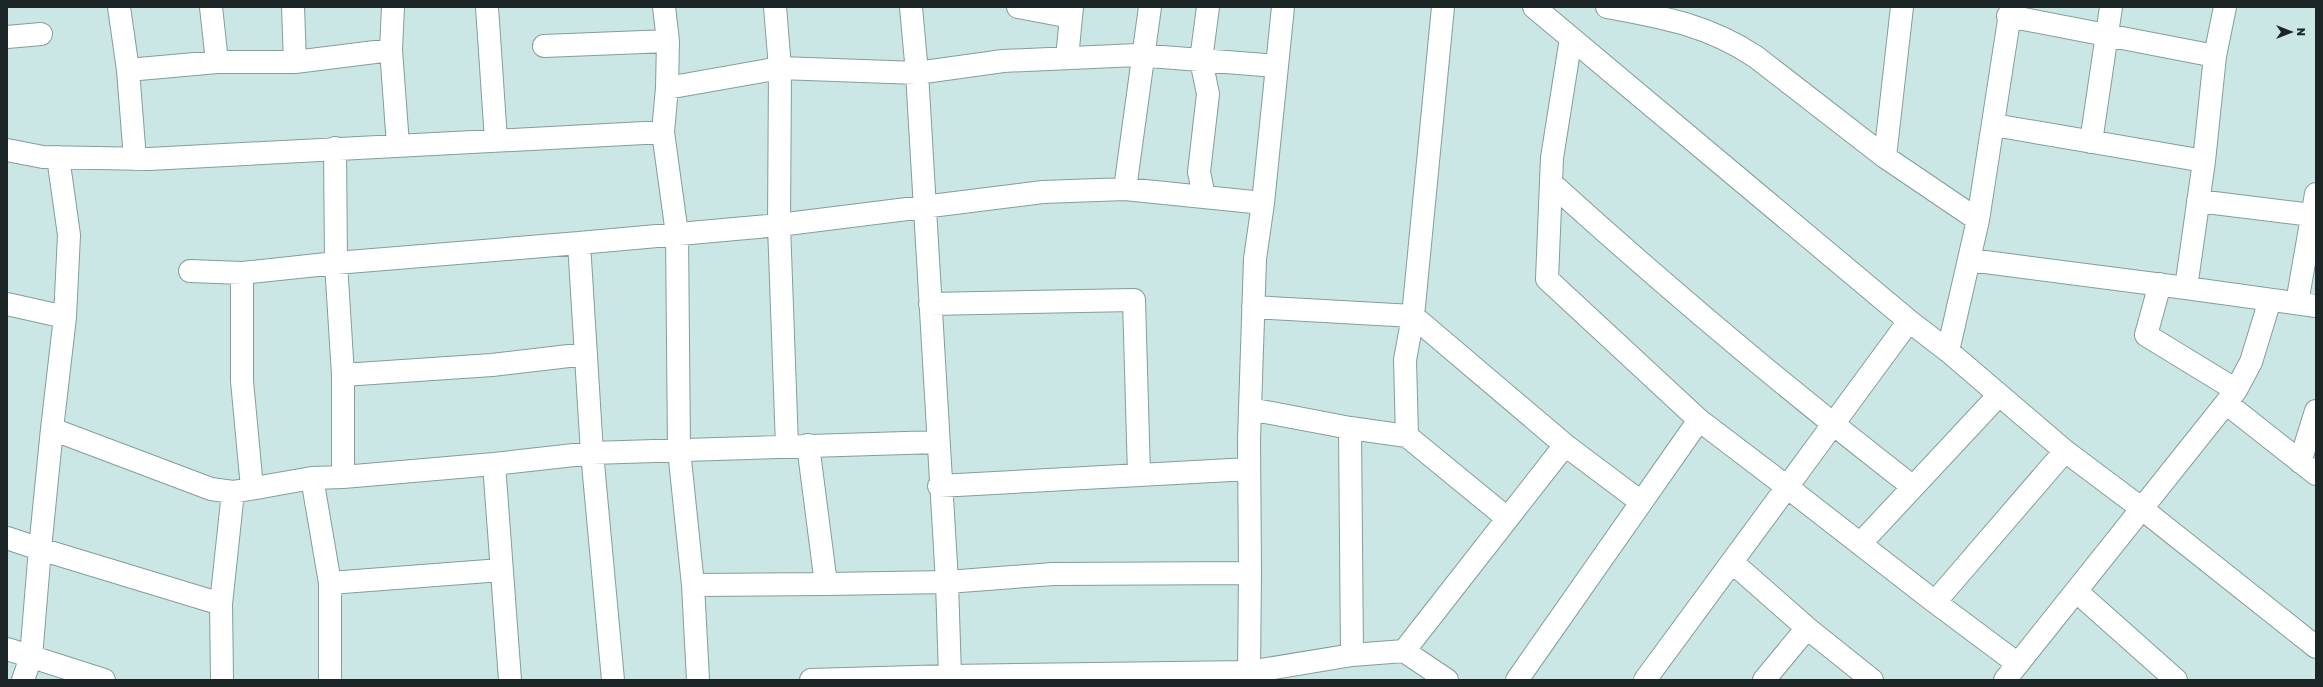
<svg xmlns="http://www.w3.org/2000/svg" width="2323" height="687" font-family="'Golos Text',sans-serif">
<rect width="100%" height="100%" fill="#cae6e5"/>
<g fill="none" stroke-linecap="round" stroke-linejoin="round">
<g stroke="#839e9c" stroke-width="24">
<path id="minor" d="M 119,7 L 128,70 L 217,62 L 295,62 L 391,50
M 211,7 L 217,62
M 293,7 L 295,62
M 393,7 L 391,50 L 398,145
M 487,7 L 496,140
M 664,7 L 668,41 L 667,88 L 780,68 L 779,225 L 787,446
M 775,7 L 780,68 L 917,73 L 947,582 L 1053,574 L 1250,573 L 1249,439 L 1255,259 L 1263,203 L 1277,66
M 911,7 L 917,73 L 1003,61 L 1137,55 L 1277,66 L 1283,7
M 1018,7 L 1071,17
M 1150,7 L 1125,189 L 1263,203
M 1534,7 L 1909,321 L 1948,351 L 2065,451 L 2141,508 L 2316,647
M 1607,7 C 1662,17 1708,25 1756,57 L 1885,157 L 1978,220
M 7,37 L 41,34
M 544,46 L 668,41
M 2215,56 L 2225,7
M 1067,58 L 1072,7
M 128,70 L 135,159
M 1994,125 L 2204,161 L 2215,56 L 2008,16
M 663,132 L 677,234 L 679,450 L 693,585 L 826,584
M 2091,142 L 2111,7
M 7,150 L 43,157 L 149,159 L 663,132 L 667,88
M 58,157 L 69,235 L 65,317
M 1885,157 L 1902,7
M 1551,183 C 1668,289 1788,390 1913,487
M 1204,196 L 1199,172 L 1208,94 L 1201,60 L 1208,7
M 2198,201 L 2312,215
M 1970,260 L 2186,288 L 2204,161
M 190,271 L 242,273 L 336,263 L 335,148
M 242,273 L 242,381 L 252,488
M 2160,284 L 2146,335 L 2236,390 L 2226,403
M 2186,288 L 2316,306
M 2297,303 L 2316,194
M 7,304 L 65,317 L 52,429
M 930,304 L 1134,300 L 1139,475
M 1253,307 L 1413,316 L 1443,7
M 1948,351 L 1978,220 L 2011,7
M 343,375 L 336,263 L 579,243
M 2236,390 L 2251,362 L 2270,300
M 1250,409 L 1350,428
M 1699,420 L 1787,487 L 1909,321
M 1407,436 L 1507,518
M 937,442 L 592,453 L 579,243 L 779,225 L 1043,192 L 1125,189
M 808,445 L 826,584 L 947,582 L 950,676 L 811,680
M 2300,462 L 2316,411
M 494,464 L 510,680
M 343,477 L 343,375 L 492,365 L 586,354
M 312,478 L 330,583 L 330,680
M 939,486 L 1249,469
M 7,538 L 40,549 L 31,657 L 23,680
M 1860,544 L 1998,396
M 1732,562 L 1807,628 L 1764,680
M 330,583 L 501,570
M 693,585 L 698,680
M 2076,591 L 2176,680
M 1935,602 L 2018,664
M 221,604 L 233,492
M 1807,628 L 1872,680
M 7,649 L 104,680
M 1404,651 L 1447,680
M 1352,655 L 1350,428 L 1407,436 L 1405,360 L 1413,316 L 1565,445
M 222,680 L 221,604 L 40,549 L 52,429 L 211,489 L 233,492 L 312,478 L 343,477 L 494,464 L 592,453 L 613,680
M 950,680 L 950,676 L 1249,672 L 1250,573
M 1249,680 L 1249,672 L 1352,655 L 1404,651 L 1565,445 L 1641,502
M 1517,680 L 1699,420 L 1547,279 L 1552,158 L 1571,38
M 1645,680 L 1787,487 L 1935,602 L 2065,451
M 2005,680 L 2226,403 L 2316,474"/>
</g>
<use href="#minor" stroke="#fff" stroke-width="22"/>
</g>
<rect width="2323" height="687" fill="none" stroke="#1b2525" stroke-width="16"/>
<g transform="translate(2291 32) rotate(90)" stroke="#cae6e5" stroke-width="3" paint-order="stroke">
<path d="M0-3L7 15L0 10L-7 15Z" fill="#1b2525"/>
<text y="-6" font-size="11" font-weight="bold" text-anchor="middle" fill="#1b2525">N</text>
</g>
</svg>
